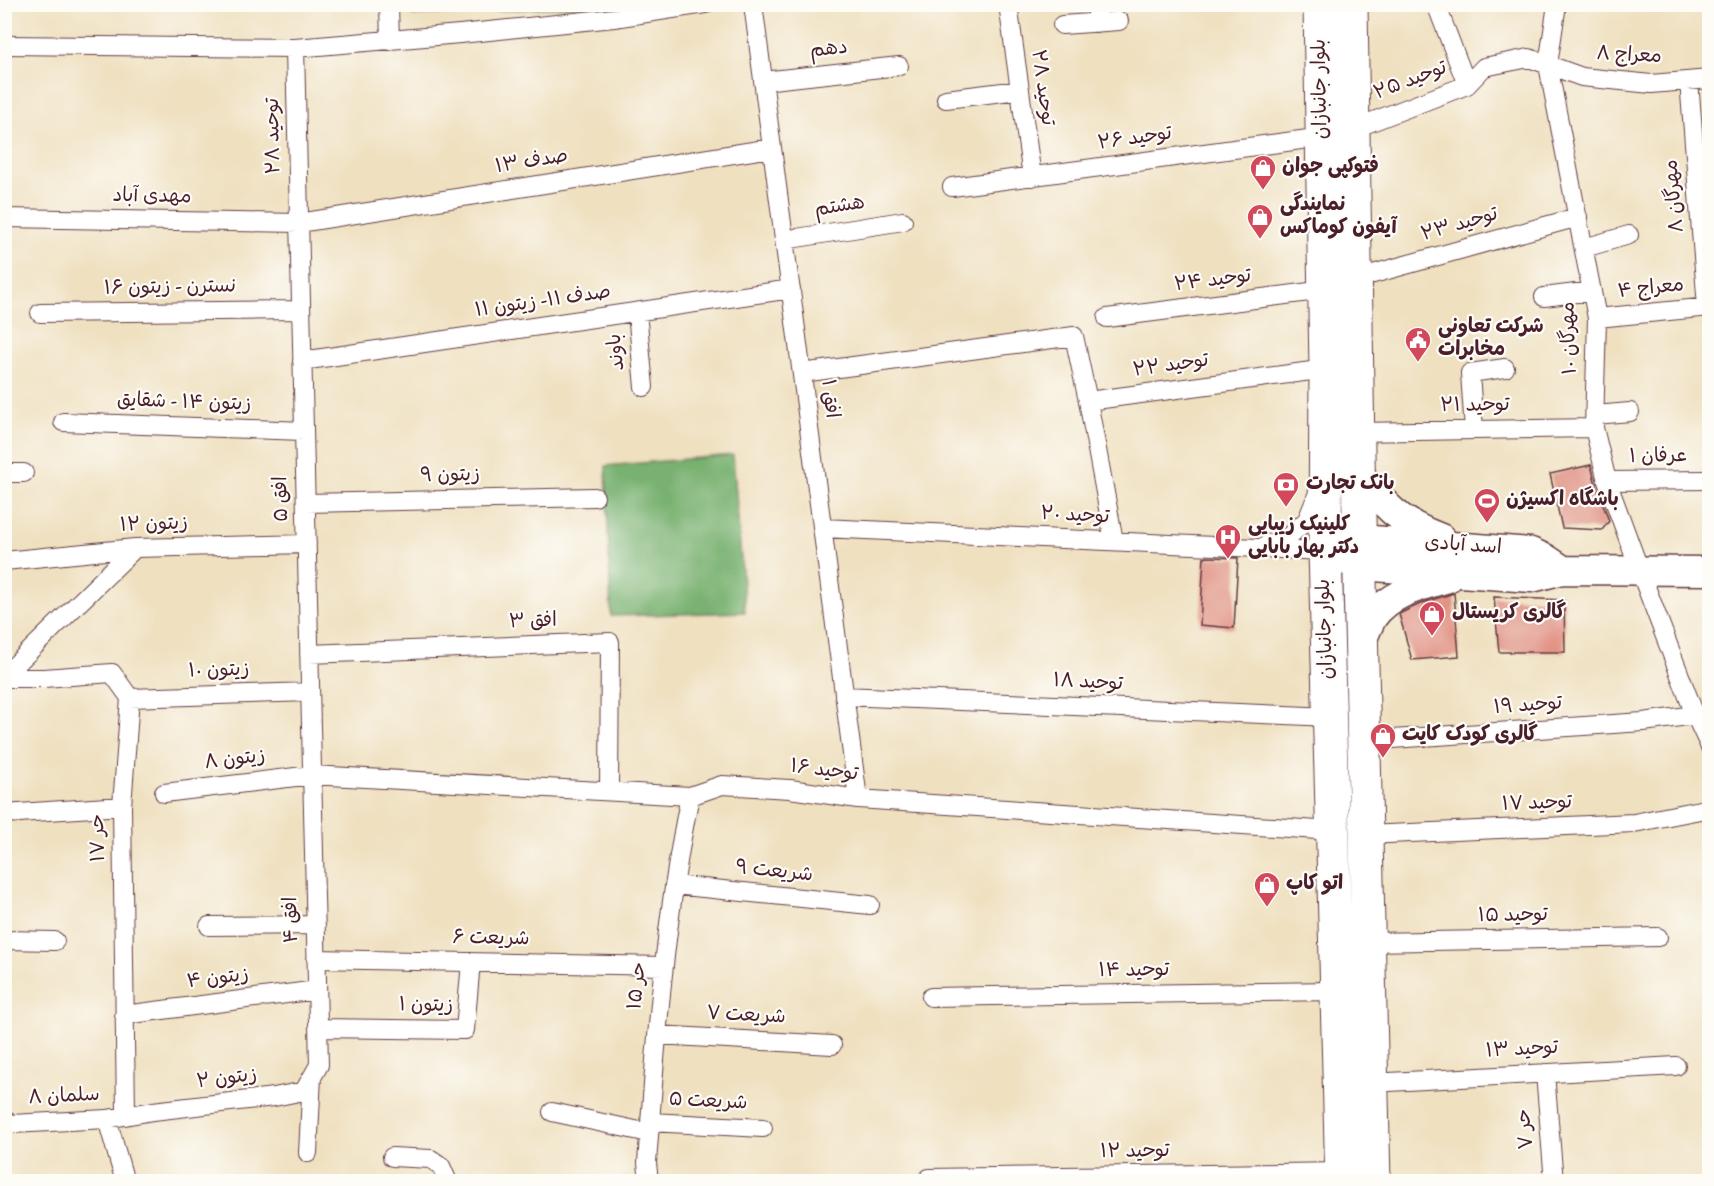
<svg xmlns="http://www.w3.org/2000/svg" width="1714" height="1186" font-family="'Gochi Hand','Playpen Sans Arabic',sans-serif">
<rect width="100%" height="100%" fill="#fdfcf7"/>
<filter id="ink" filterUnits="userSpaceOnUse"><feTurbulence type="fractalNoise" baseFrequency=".0167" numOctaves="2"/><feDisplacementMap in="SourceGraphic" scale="12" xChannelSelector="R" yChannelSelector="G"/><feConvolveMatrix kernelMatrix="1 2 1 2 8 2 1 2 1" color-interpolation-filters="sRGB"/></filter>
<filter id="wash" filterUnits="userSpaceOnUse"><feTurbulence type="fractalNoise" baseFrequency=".008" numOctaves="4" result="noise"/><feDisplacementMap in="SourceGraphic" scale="24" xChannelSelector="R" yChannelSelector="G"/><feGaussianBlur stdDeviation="1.35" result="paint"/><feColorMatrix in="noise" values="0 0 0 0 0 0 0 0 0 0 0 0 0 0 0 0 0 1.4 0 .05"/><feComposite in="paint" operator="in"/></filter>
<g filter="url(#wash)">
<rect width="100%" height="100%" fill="#efe0c0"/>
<path fill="#96ce81" stroke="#707656" stroke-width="1.5" d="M 413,4 L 604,4 L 604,5 L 413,15 Z"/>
<path fill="#78b16f" stroke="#61684d" stroke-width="1.5" d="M 733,455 L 745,612 L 611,616 L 606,466 Z"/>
<g id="blocks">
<path fill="#e08f81" d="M 1591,465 L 1596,485 L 1609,521 L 1602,530 L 1562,528 L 1550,474 Z
M 1204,557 L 1238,558 L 1234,628 L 1200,625 Z
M 1454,593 L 1459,656 L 1412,660 L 1399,614 L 1422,603 Z
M 1494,597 L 1564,600 L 1565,652 L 1499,652 Z"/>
</g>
</g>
<g filter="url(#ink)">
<use href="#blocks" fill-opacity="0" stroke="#633c41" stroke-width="1.5"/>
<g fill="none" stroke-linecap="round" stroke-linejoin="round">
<g stroke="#633c41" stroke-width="20">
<path id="street" d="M 389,4 L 390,41
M 753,4 L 858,799
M 1008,4 L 1032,177
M 1436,4 L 1467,85
M 1557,4 L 1548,65 L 1597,318 L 1594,428 L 1607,481 L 1640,571 L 1695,715 L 1710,747
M 1097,23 L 1097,4
M 1062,25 L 1119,21
M 4,45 L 295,48 L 460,34 L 614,18 L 705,4
M 763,81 L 899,66
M 1689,81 L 1707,307
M 946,99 L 1019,90
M 1353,129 L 1467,85 L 1484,67 L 1529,58 L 1582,77 L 1651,84 L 1710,79
M 952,187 L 1323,137
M 4,218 L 299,223 L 772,148
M 784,240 L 903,221
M 1584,248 L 1629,235
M 1355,279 L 1578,217
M 1544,297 L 1592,291
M 637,312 L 644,387
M 40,313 L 301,310
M 1107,318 L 1325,290
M 1597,318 L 1710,307
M 302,361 L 791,289
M 802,373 L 1074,336 L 1088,401 L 1326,369
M 1088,401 L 1114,541
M 1595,415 L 1630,412
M 63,422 L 304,431
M 1474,430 L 1470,373 L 1505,368
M 1358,432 L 1594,428
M 4,473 L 24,473
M 1607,481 L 1710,480
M 306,503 L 595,497
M 822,528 L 1325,551
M 1266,545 L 1288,537 L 1307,520 L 1318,493
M 4,561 L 135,548 L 307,544
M 309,654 L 610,642 L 609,791
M 4,676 L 135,548
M 4,678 L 44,678 L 112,673 L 130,698 L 122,806 L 126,1116
M 844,696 L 1330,717
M 130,698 L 310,692
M 1363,741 L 1643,722 L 1695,715
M 164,793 L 312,775 L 690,796 L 722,785 L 790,789 L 858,799 L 1332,831
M 4,814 L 122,806
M 1366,835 L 1634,823 L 1710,808
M 674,885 L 870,905
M 209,926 L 316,925
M 4,940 L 55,941
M 1368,942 L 1658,937
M 316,959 L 664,966
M 931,997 L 1337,991
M 124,1015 L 317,990
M 318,1028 L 465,1030 L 471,962
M 657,1035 L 832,1045
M 1545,1073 L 1554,1182
M 1371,1083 L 1676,1066
M 552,1112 L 649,1133
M 107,1119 L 125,1182
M 4,1120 L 12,1124 L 107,1119 L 153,1111 L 274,1097 L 304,1091 L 319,1065 L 295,48
M 650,1122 L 763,1128
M 308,1153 L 312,1077
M 392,1157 L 431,1159 L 441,1166 L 448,1182
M 929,1178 L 1342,1172
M 649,1182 L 647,1163 C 656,1040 665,917 690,796"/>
</g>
<g stroke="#633c41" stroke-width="31">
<path id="primary" d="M 1358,472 C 1386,507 1398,522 1441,538
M 1338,547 L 1359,539 L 1531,552 L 1545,558 L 1563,570
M 1340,558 L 1359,566 L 1532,578 L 1563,570 L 1710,571
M 1361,643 C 1365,635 1368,625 1373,617 C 1390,593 1421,586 1448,578"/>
</g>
<g stroke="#633c41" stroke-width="35">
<path id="highway" d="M 1320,4 L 1326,369 L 1325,551 L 1342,1182
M 1351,4 L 1360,579 L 1374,1182"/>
</g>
<use href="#street" stroke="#fff" stroke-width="18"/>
<use href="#primary" stroke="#fff" stroke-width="28"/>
<use href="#highway" stroke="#fff" stroke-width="33"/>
</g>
</g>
<defs>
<g id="shop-pin" transform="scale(1.35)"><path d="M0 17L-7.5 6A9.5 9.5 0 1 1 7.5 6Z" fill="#d1495b" stroke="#fdfcf7"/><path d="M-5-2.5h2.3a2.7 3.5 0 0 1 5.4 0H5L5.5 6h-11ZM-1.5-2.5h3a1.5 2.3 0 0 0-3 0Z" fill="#fff"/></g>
<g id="civic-pin" transform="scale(1.35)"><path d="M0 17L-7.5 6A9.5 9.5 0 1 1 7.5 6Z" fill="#d1495b" stroke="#fdfcf7"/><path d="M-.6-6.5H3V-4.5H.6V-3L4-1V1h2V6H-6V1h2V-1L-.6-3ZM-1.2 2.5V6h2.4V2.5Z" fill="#fff"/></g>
<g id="bank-pin" transform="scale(1.35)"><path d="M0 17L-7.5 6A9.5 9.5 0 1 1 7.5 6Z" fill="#d1495b" stroke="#fdfcf7"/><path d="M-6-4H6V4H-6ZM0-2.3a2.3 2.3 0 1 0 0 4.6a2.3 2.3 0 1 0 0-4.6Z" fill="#fff"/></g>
<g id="stadium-pin" transform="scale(1.35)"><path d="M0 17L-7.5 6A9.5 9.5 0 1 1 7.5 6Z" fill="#d1495b" stroke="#fdfcf7"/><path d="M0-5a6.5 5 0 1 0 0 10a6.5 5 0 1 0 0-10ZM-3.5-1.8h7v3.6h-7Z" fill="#fff"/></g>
<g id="hospital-pin" transform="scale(1.35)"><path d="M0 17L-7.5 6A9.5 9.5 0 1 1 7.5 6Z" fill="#d1495b" stroke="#fdfcf7"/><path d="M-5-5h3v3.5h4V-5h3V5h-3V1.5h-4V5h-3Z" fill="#fff"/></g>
</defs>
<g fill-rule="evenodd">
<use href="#shop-pin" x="1263" y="168"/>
<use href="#shop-pin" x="1260" y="217"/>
<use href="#civic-pin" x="1418" y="340"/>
<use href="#bank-pin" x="1286" y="485"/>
<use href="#stadium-pin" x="1487" y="501"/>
<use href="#hospital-pin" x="1228" y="537"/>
<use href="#shop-pin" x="1432" y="614"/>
<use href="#shop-pin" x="1383" y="736"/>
<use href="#shop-pin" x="1267" y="885"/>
</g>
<g text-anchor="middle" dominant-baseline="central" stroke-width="4.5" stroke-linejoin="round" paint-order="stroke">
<g font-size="20" fill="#4a1f2b" stroke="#fdfcf7">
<text transform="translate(829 51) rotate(-6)">دهم</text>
<text transform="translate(1629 57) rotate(3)">معراج ۸</text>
<text transform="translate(1411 82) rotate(-21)">توحید ۲۵</text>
<text transform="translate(1041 88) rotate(82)">توحید ۲۸</text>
<text transform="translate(1322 89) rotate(-91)">بلوار جانبازان</text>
<text transform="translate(275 136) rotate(-91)">توحید ۲۸</text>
<text transform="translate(1135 140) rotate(-8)">توحید ۲۶</text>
<text transform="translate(532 163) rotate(-9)">صدف ۱۳</text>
<text transform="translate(1676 196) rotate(-95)">مهرگان ۸</text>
<text transform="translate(152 198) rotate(1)">مهدی آباد</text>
<text transform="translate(840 208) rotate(-9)">هشتم</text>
<text transform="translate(1460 226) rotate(-16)">توحید ۲۳</text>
<text transform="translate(1213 282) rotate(-7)">توحید ۲۴</text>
<text transform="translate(170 289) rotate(-1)">نسترن - زیتون ۱۶</text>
<text transform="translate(1651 290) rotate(-6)">معراج ۴</text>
<text transform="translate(543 303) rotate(-8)">صدف ۱۱- زیتون ۱۱</text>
<text transform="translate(1571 338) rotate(-92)">مهرگان ۱۰</text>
<text transform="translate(618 352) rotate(-96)">باوند</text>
<text transform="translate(1171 367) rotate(-8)">توحید ۲۲</text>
<text transform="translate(828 399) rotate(83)">افق ۱</text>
<text transform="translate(184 404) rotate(2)">زیتون ۱۴ - شقایق</text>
<text transform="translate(1475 407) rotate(-1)">توحید ۲۱</text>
<text transform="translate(1658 458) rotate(-1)">عرفان ۱</text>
<text transform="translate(450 477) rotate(-1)">زیتون ۹</text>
<text transform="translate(283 499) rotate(-91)">افق ۵</text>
<text transform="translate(1075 517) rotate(3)">توحید ۲۰</text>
<text transform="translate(154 526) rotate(-2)">زیتون ۱۲</text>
<text transform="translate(1463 547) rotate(4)">اسد آبادی</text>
<text transform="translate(533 623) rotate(-2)">افق ۳</text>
<text transform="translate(1327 629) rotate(-92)">بلوار جانبازان</text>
<text transform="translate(219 672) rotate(-2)">زیتون ۱۰</text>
<text transform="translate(1088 684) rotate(3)">توحید ۱۸</text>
<text transform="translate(1528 707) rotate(-4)">توحید ۱۹</text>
<text transform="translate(235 761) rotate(-7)">زیتون ۸</text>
<text transform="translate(824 772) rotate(7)">توحید ۱۶</text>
<text transform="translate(1537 805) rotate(-2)">توحید ۱۷</text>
<text transform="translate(100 838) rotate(-91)">حر ۱۷</text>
<text transform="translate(774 873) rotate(6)">شریعت ۹</text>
<text transform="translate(1513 917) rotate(-1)">توحید ۱۵</text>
<text transform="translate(293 920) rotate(-91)">افق ۴</text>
<text transform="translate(491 940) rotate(1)">شریعت ۶</text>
<text transform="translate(1134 972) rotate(-1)">توحید ۱۴</text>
<text transform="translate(218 980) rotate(-7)">زیتون ۴</text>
<text transform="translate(639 986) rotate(-84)">حر ۱۵</text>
<text transform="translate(426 1007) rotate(1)">زیتون ۱</text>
<text transform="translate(746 1017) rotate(3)">شریعت ۷</text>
<text transform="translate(1522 1051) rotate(-3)">توحید ۱۳</text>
<text transform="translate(227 1080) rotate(-7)">زیتون ۲</text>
<text transform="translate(64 1098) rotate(-3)">سلمان ۸</text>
<text transform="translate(708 1103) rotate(3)">شریعت ۵</text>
<text transform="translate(1527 1129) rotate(-95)">حر ۷</text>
<text transform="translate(1135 1153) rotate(-1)">توحید ۱۲</text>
</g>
<g font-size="20" font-weight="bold" fill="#4a1f2b" stroke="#fdfcf7" text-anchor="start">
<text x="1282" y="168">فتوکپی جوان</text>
<text x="1280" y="206">نمایندگی<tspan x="1280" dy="23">آیفون کوماکس</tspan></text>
<text x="1438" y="328">شرکت تعاونی<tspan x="1438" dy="23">مخابرات</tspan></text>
<text x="1306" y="485">بانک تجارت</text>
<text x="1506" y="501">باشگاه اکسیژن</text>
<text x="1248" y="526">کلینیک زیبایی<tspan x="1248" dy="23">دکتر بهار بابایی</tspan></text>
<text x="1452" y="614">گالری کریستال</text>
<text x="1402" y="736">گالری کودک کایت</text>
<text x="1286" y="885">اتو کاپ</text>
</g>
</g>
<rect width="1714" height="1186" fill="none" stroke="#fdfcf7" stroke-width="24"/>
</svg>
